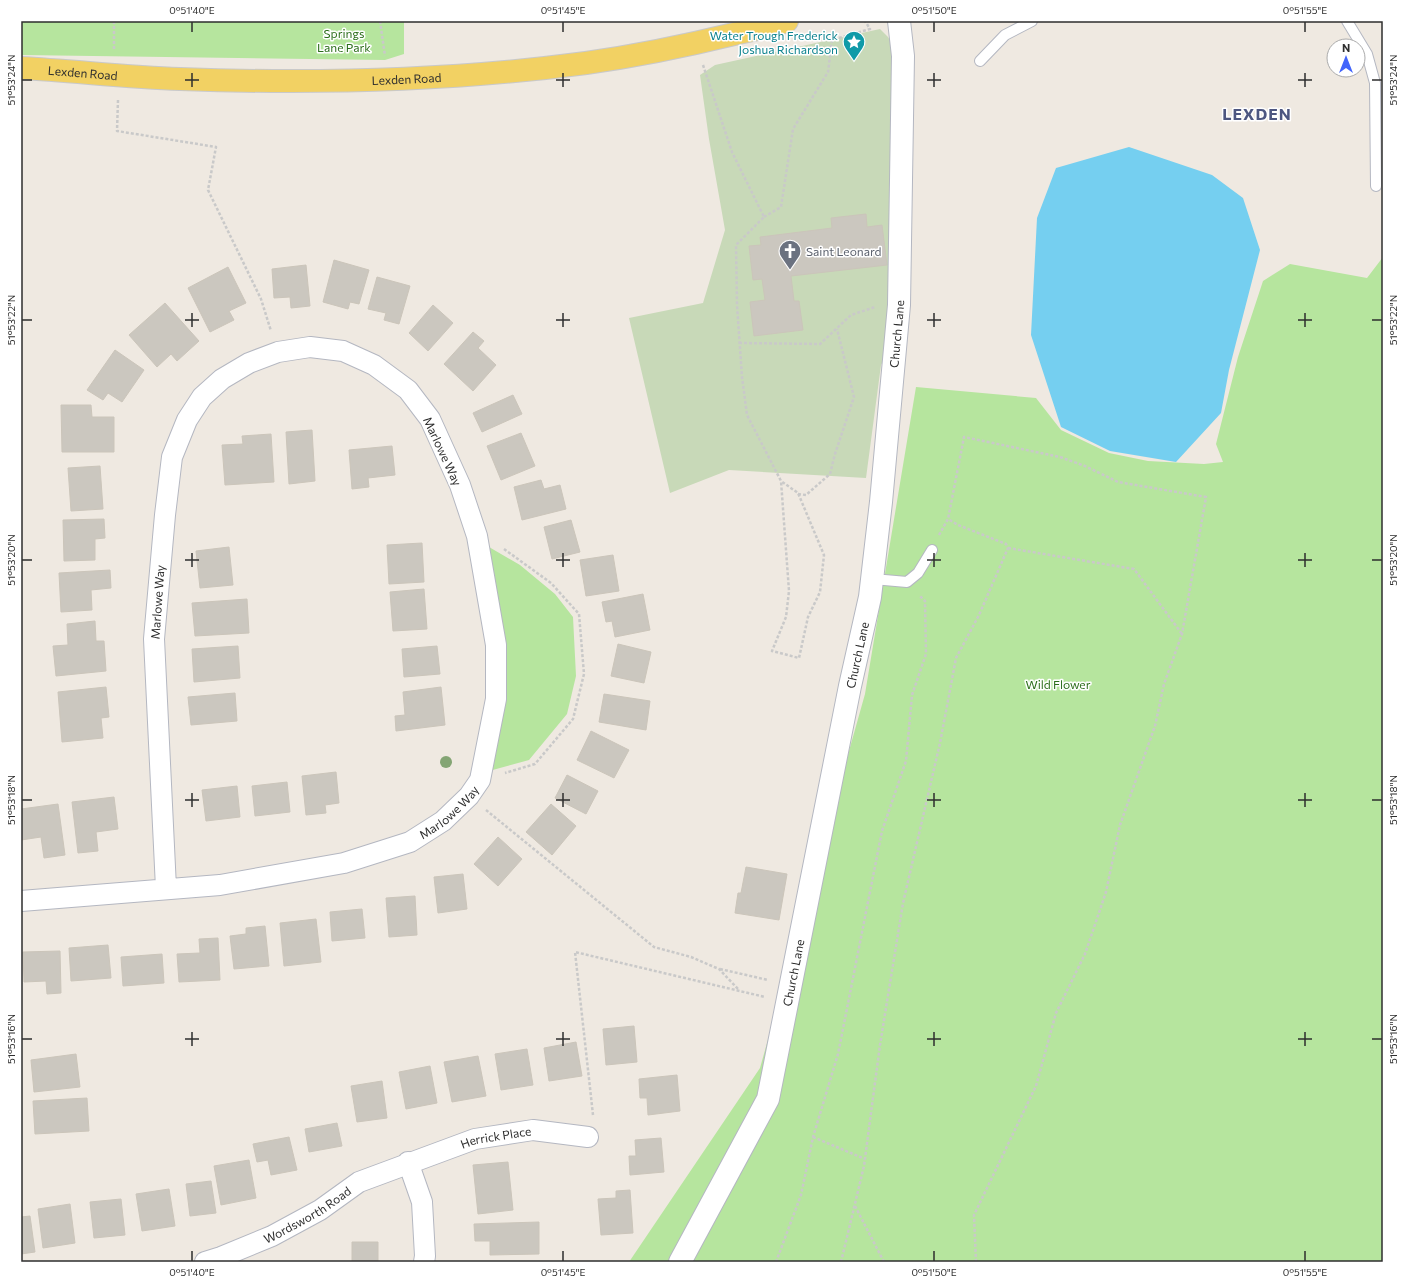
<svg xmlns="http://www.w3.org/2000/svg" width="1404" height="1283" font-family="Commissioner,sans-serif">
<rect width="100%" height="100%" fill="#efe9e1"/>
<path fill="#b6e59e" d="M 21,21 L 404,21 L 404,54 L 385,60 L 21,55 Z
M 1383,257 L 1383,1262 L 629,1262 L 760,1068 L 865,694 L 916,387 L 1036,398 L 1061,430 L 1109,453 L 1148,461 L 1204,464 L 1223,462 L 1216,444 L 1238,357 L 1263,281 L 1290,264 L 1367,278 Z
M 489,547 L 520,565 L 555,594 L 573,617 L 576,676 L 567,714 L 529,760 L 489,771 Z"/>
<path fill="#c8d9b8" d="M 880,29 L 888,37 L 892,44 L 897,195 L 888,352 L 881,365 L 866,478 L 729,470 L 670,493 L 629,318 L 703,303 L 725,230 L 709,139 L 700,75 L 715,65 Z"/>
<path fill="#75cff0" d="M 1129,147 L 1212,175 L 1243,198 L 1260,250 L 1229,370 L 1221,413 L 1176,462 L 1110,451 L 1061,427 L 1031,335 L 1037,218 L 1056,168 Z"/>
<path fill="#cbc7bf" stroke="#cbc5ba" d="M 866,214 L 867,227 L 882,225 L 887,265 L 791,276 L 794,301 L 799,301 L 803,330 L 754,336 L 750,302 L 765,300 L 762,279 L 753,280 L 749,246 L 761,245 L 760,237 L 832,228 L 831,218 Z
M 334,260 L 369,270 L 359,304 L 350,302 L 348,309 L 323,302 Z
M 306,265 L 310,306 L 291,308 L 290,297 L 274,298 L 272,269 Z
M 228,267 L 246,303 L 229,311 L 234,320 L 210,332 L 188,288 Z
M 377,277 L 410,286 L 399,324 L 384,320 L 386,313 L 368,309 Z
M 165,303 L 199,341 L 177,361 L 171,354 L 157,367 L 129,335 Z
M 433,305 L 453,323 L 428,351 L 409,333 Z
M 473,332 L 484,341 L 478,348 L 496,365 L 473,391 L 444,364 Z
M 115,350 L 144,370 L 122,402 L 108,393 L 103,400 L 87,390 Z
M 513,395 L 522,414 L 482,432 L 473,413 Z
M 61,405 L 91,405 L 92,417 L 114,417 L 114,452 L 62,452 Z
M 312,430 L 315,481 L 289,484 L 286,432 Z
M 521,433 L 535,466 L 501,480 L 487,446 Z
M 271,434 L 274,482 L 225,485 L 222,445 L 243,444 L 242,436 Z
M 392,446 L 395,475 L 368,478 L 369,487 L 352,489 L 349,450 Z
M 100,466 L 103,509 L 71,511 L 68,468 Z
M 541,480 L 544,489 L 560,485 L 566,509 L 522,520 L 514,487 Z
M 104,519 L 105,538 L 95,539 L 95,560 L 64,561 L 63,520 Z
M 571,520 L 580,552 L 552,559 L 544,527 Z
M 422,543 L 424,582 L 389,584 L 387,545 Z
M 229,547 L 233,585 L 200,588 L 196,551 Z
M 613,555 L 619,591 L 586,596 L 580,560 Z
M 110,570 L 111,588 L 91,590 L 92,610 L 61,612 L 59,573 Z
M 424,589 L 427,629 L 393,631 L 390,592 Z
M 643,594 L 650,630 L 615,637 L 612,621 L 606,622 L 602,602 Z
M 247,599 L 249,633 L 195,636 L 192,603 Z
M 95,621 L 96,641 L 104,641 L 106,671 L 56,676 L 53,646 L 68,645 L 67,624 Z
M 618,644 L 651,652 L 644,683 L 611,676 Z
M 238,646 L 240,678 L 194,682 L 192,649 Z
M 437,646 L 440,674 L 404,677 L 402,649 Z
M 106,687 L 109,717 L 101,718 L 103,738 L 62,742 L 58,692 Z
M 441,687 L 445,725 L 396,731 L 395,716 L 405,715 L 403,692 Z
M 235,693 L 237,721 L 191,725 L 188,697 Z
M 604,694 L 650,701 L 646,730 L 599,722 Z
M 591,731 L 629,750 L 614,778 L 577,760 Z
M 336,772 L 339,803 L 325,805 L 326,813 L 306,815 L 302,776 Z
M 567,775 L 598,791 L 586,814 L 555,798 Z
M 287,782 L 290,812 L 255,816 L 252,786 Z
M 237,786 L 240,817 L 206,821 L 202,790 Z
M 114,797 L 118,829 L 96,832 L 98,851 L 78,853 L 72,802 Z
M 58,804 L 65,855 L 44,858 L 41,837 L 21,840 L 21,809 Z
M 551,804 L 576,826 L 552,855 L 526,832 Z
M 498,837 L 522,859 L 498,886 L 474,864 Z
M 746,867 L 787,874 L 779,920 L 735,913 L 738,893 L 741,893 Z
M 463,874 L 467,909 L 438,913 L 434,877 Z
M 415,896 L 417,935 L 389,937 L 386,898 Z
M 362,909 L 365,938 L 332,941 L 330,912 Z
M 316,919 L 321,962 L 284,966 L 280,923 Z
M 265,926 L 269,966 L 234,969 L 230,936 L 246,934 L 246,928 Z
M 218,938 L 220,980 L 179,982 L 177,954 L 200,953 L 199,939 Z
M 108,945 L 111,978 L 71,981 L 69,948 Z
M 60,951 L 61,993 L 47,994 L 46,981 L 24,982 L 23,952 Z
M 162,954 L 164,983 L 123,986 L 121,957 Z
M 634,1026 L 637,1062 L 606,1065 L 603,1029 Z
M 576,1042 L 582,1076 L 549,1081 L 544,1048 Z
M 527,1049 L 533,1085 L 501,1090 L 495,1054 Z
M 76,1054 L 80,1087 L 34,1092 L 31,1060 Z
M 478,1056 L 486,1096 L 452,1102 L 444,1062 Z
M 430,1066 L 437,1103 L 406,1109 L 399,1072 Z
M 677,1075 L 680,1111 L 648,1115 L 647,1098 L 640,1098 L 639,1079 Z
M 382,1081 L 387,1118 L 357,1122 L 351,1086 Z
M 87,1098 L 89,1131 L 35,1134 L 33,1101 Z
M 337,1123 L 342,1146 L 309,1152 L 305,1129 Z
M 289,1137 L 297,1170 L 271,1175 L 268,1160 L 257,1162 L 253,1144 Z
M 661,1138 L 664,1172 L 630,1175 L 629,1156 L 636,1156 L 635,1140 Z
M 249,1160 L 256,1198 L 221,1205 L 214,1166 Z
M 508,1162 L 513,1210 L 478,1214 L 473,1165 Z
M 211,1181 L 216,1213 L 190,1216 L 186,1184 Z
M 169,1189 L 175,1226 L 142,1231 L 136,1194 Z
M 630,1190 L 633,1233 L 601,1235 L 598,1199 L 616,1198 L 616,1191 Z
M 121,1199 L 125,1235 L 94,1238 L 90,1202 Z
M 70,1204 L 75,1243 L 43,1248 L 38,1209 Z
M 30,1216 L 35,1252 L 21,1254 L 21,1217 Z
M 539,1222 L 539,1254 L 490,1255 L 490,1241 L 475,1241 L 474,1224 Z
M 352,1242 L 378,1242 L 378,1262 L 352,1262 Z"/>
<g fill="none" stroke-linecap="round" stroke-linejoin="round">
<g stroke="#b4b7c1" stroke-width="12">
<path id="service" d="M 1347,21 L 1367,54 L 1375,83 L 1376,186
M 980,61 L 1005,35 L 1032,21
M 873,579 L 907,582 L 918,573 L 932,550"/>
</g>
<g stroke="#b4b7c1" stroke-width="22">
<g id="minor">
<path id="s1" d="M 21,901 L 220,885 L 344,863 L 410,842 L 443,821 L 469,796 L 480,780 L 496,699 L 496,645 L 477,536 L 460,485 L 430,419 L 408,390 L 374,365 L 343,351 L 310,347 L 278,352 L 249,363 L 222,379 L 202,397 L 187,420 L 172,457 L 165,515 L 154,639 L 166,888"/>
<path d="M 408,1162 L 422,1202 L 425,1256 L 424,1262"/>
<path id="s2" d="M 205,1262 L 221,1257 L 272,1236 L 320,1210 L 359,1182 L 475,1139 L 533,1130 L 588,1137"/>
</g>
</g>
<g stroke="#b4b7c1" stroke-width="24">
<g id="tertiary">
<path id="s3" d="M 680,1262 L 768,1099 L 850,686 L 870,597 L 881,502 L 899,305 L 903,56 L 899,21"/>
</g>
</g>
<g stroke="#c9c9c9" stroke-width="24">
<g id="primary">
<path id="s4" d="M 21,68 C 74,71 127,77 180,79 C 315,84 451,81 586,63 C 636,56 685,46 734,34 C 751,30 769,27 787,21"/>
</g>
</g>
<path stroke="#c9c9c9" stroke-width="2.5" stroke-dasharray="3 2" stroke-linecap="butt" d="M 114,21 L 114,51
M 380,21 L 385,56
M 703,65 L 732,152 L 764,217 L 736,245 L 737,305 L 742,377 L 747,415 L 781,481 L 789,591 L 786,617 L 772,651 L 799,658 L 808,617 L 820,592 L 824,555 L 798,493 L 781,481
M 118,100 L 117,131 L 216,147 L 208,190 L 261,299 L 271,331
M 764,217 L 781,207 L 793,129 L 828,72 L 832,40 L 870,29 L 865,21
M 739,343 L 820,344 L 851,315 L 875,307
M 798,494 L 806,495 L 830,474 L 835,454 L 854,397 L 837,329
M 939,535 L 948,519 L 964,437 L 1060,457 L 1085,466 L 1118,482 L 1206,497 L 1182,634 L 1164,684 L 1155,726 L 1120,825 L 1106,892 L 1085,954 L 1056,1013 L 1036,1086 L 974,1215 L 976,1262
M 1008,548 L 1134,569 L 1182,634
M 504,549 L 551,583 L 579,614 L 584,674 L 573,719 L 535,764 L 505,773
M 486,810 L 654,947 L 691,957 L 719,969 L 738,989
M 720,969 L 768,980
M 593,1115 L 575,952 L 765,997
M 813,1137 L 865,1159
M 855,1206 L 884,1262
M 776,1262 L 801,1195 L 813,1137 L 838,1054 L 882,831 L 906,761 L 912,695 L 926,654 L 925,601 L 919,595
M 841,1262 L 864,1166 L 880,1045 L 903,903 L 940,743 L 956,658 L 979,615 L 1008,548 L 1006,544 L 958,525 L 948,519"/>
<use href="#service" stroke="#fff" stroke-width="10"/>
<use href="#minor" stroke="#fff" stroke-width="20"/>
<use href="#tertiary" stroke="#fff" stroke-width="22"/>
<use href="#primary" stroke="#f2d163" stroke-width="22"/>
</g>
<circle fill="#84a574" cx="446" cy="762" r="6"/>
<path fill="none" stroke="#2e2e2e" stroke-width="1.5" d="M 192,22 L 192,32M 563,22 L 563,32M 934,22 L 934,32M 1305,22 L 1305,32M 192,73 L 192,87M 563,73 L 563,87M 934,73 L 934,87M 1305,73 L 1305,87M 22,80 L 32,80M 185,80 L 199,80M 556,80 L 570,80M 927,80 L 941,80M 1298,80 L 1312,80M 1372,80 L 1382,80M 192,313 L 192,327M 563,313 L 563,327M 934,313 L 934,327M 1305,313 L 1305,327M 22,320 L 32,320M 185,320 L 199,320M 556,320 L 570,320M 927,320 L 941,320M 1298,320 L 1312,320M 1372,320 L 1382,320M 192,553 L 192,567M 563,553 L 563,567M 934,553 L 934,567M 1305,553 L 1305,567M 22,560 L 32,560M 185,560 L 199,560M 556,560 L 570,560M 927,560 L 941,560M 1298,560 L 1312,560M 1372,560 L 1382,560M 192,793 L 192,807M 563,793 L 563,807M 934,793 L 934,807M 1305,793 L 1305,807M 22,800 L 32,800M 185,800 L 199,800M 556,800 L 570,800M 927,800 L 941,800M 1298,800 L 1312,800M 1372,800 L 1382,800M 192,1032 L 192,1046M 563,1032 L 563,1046M 934,1032 L 934,1046M 1305,1032 L 1305,1046M 22,1039 L 32,1039M 185,1039 L 199,1039M 556,1039 L 570,1039M 927,1039 L 941,1039M 1298,1039 L 1312,1039M 1372,1039 L 1382,1039M 192,1251 L 192,1261M 563,1251 L 563,1261M 934,1251 L 934,1261M 1305,1251 L 1305,1261"/>
<defs>
<g id="sight-pin" transform="scale(1.15)"><path d="M0 17L-7.5 6A9.5 9.5 0 1 1 7.5 6Z" fill="#0f9aa8" stroke="#fff"/><path d="M0-6L1.8-2.2L6-1.7L2.9 1.2L3.7 5.4L0 3.3L-3.7 5.4L-2.9 1.2L-6-1.7L-1.8-2.2Z" fill="#fff"/></g>
<g id="church-pin" transform="scale(1.15)"><path d="M0 17L-7.5 6A9.5 9.5 0 1 1 7.5 6Z" fill="#6b7280" stroke="#fff"/><path d="M-1.2-6h2.4v3.5h3.3v2.4h-3.3V6h-2.4V-.1h-3.3v-2.4h3.3Z" fill="#fff"/></g>
</defs>
<g fill-rule="evenodd">
<use href="#sight-pin" x="854" y="42"/>
<use href="#church-pin" x="790" y="251"/>
</g>
<g text-anchor="middle" dominant-baseline="central" stroke-width="3" stroke-linejoin="round" paint-order="stroke">
<g font-size="12" fill="#2c6e1b" stroke="#fff">
<text x="344" y="33">Springs<tspan x="344" dy="14">Lane Park</tspan></text>
<text x="1058" y="684">Wild Flower</text>
</g>
<g font-size="12" fill="#0d838f" stroke="#fff" text-anchor="end">
<text x="838" y="35">Water Trough Frederick<tspan x="838" dy="14">Joshua Richardson</tspan></text>
</g>
<g font-size="12" fill="#2e2e2e" stroke="#fff">
<text stroke="none"><textPath href="#s4" startOffset="62">Lexden Road</textPath></text>
<text stroke="none"><textPath href="#s4" startOffset="386">Lexden Road</textPath></text>
<text stroke="none"><textPath href="#s3" startOffset="962">Church Lane</textPath></text>
<text transform="translate(443 451) rotate(65)">Marlowe Way</text>
<text transform="translate(157 602) rotate(-86)">Marlowe Way</text>
<text stroke="none"><textPath href="#s3" startOffset="638">Church Lane</textPath></text>
<text stroke="none"><textPath href="#s1" startOffset="444">Marlowe Way</textPath></text>
<text stroke="none"><textPath href="#s3" startOffset="314">Church Lane</textPath></text>
<text stroke="none"><textPath href="#s2" startOffset="319">Herrick Place</textPath></text>
<text stroke="none"><textPath href="#s2" startOffset="113">Wordsworth Road</textPath></text>
</g>
<g font-size="12" fill="#5b616d" stroke="#fff" text-anchor="start">
<text x="806" y="251">Saint Leonard</text>
</g>
<g font-size="16" font-weight="bold" letter-spacing="1" fill="#4d5680" stroke="#fff">
<text x="1257" y="113">LEXDEN</text>
</g>
</g>
<rect width="1404" height="1283" fill="none" stroke="#ffffff" stroke-width="44"/>
<g transform="translate(1346 58)"><circle r="19" fill="#ffffff" stroke="#ababab"/>
<path d="M0-3L7 15L0 10L-7 15Z" fill="#4264fb"/>
<text y="-6" font-size="11" font-weight="bold" text-anchor="middle" fill="#2e2e2e">N</text>
</g>
<rect x="22" y="22" width="1360" height="1239" fill="none" stroke="#2e2e2e" stroke-width="1.5"/>
<g font-size="10" text-anchor="middle" fill="#2e2e2e">
<text x="192" y="14">0°51'40"E</text>
<text x="563" y="14">0°51'45"E</text>
<text x="934" y="14">0°51'50"E</text>
<text x="1305" y="14">0°51'55"E</text>
<text transform="translate(11 80) rotate(-90)" y="4">51°53'24"N</text>
<text transform="translate(1393 80) rotate(-90)" y="4">51°53'24"N</text>
<text transform="translate(11 320) rotate(-90)" y="4">51°53'22"N</text>
<text transform="translate(1393 320) rotate(-90)" y="4">51°53'22"N</text>
<text transform="translate(11 560) rotate(-90)" y="4">51°53'20"N</text>
<text transform="translate(1393 560) rotate(-90)" y="4">51°53'20"N</text>
<text transform="translate(11 800) rotate(-90)" y="4">51°53'18"N</text>
<text transform="translate(1393 800) rotate(-90)" y="4">51°53'18"N</text>
<text transform="translate(11 1039) rotate(-90)" y="4">51°53'16"N</text>
<text transform="translate(1393 1039) rotate(-90)" y="4">51°53'16"N</text>
<text x="192" y="1276">0°51'40"E</text>
<text x="563" y="1276">0°51'45"E</text>
<text x="934" y="1276">0°51'50"E</text>
<text x="1305" y="1276">0°51'55"E</text>
</g>
</svg>
